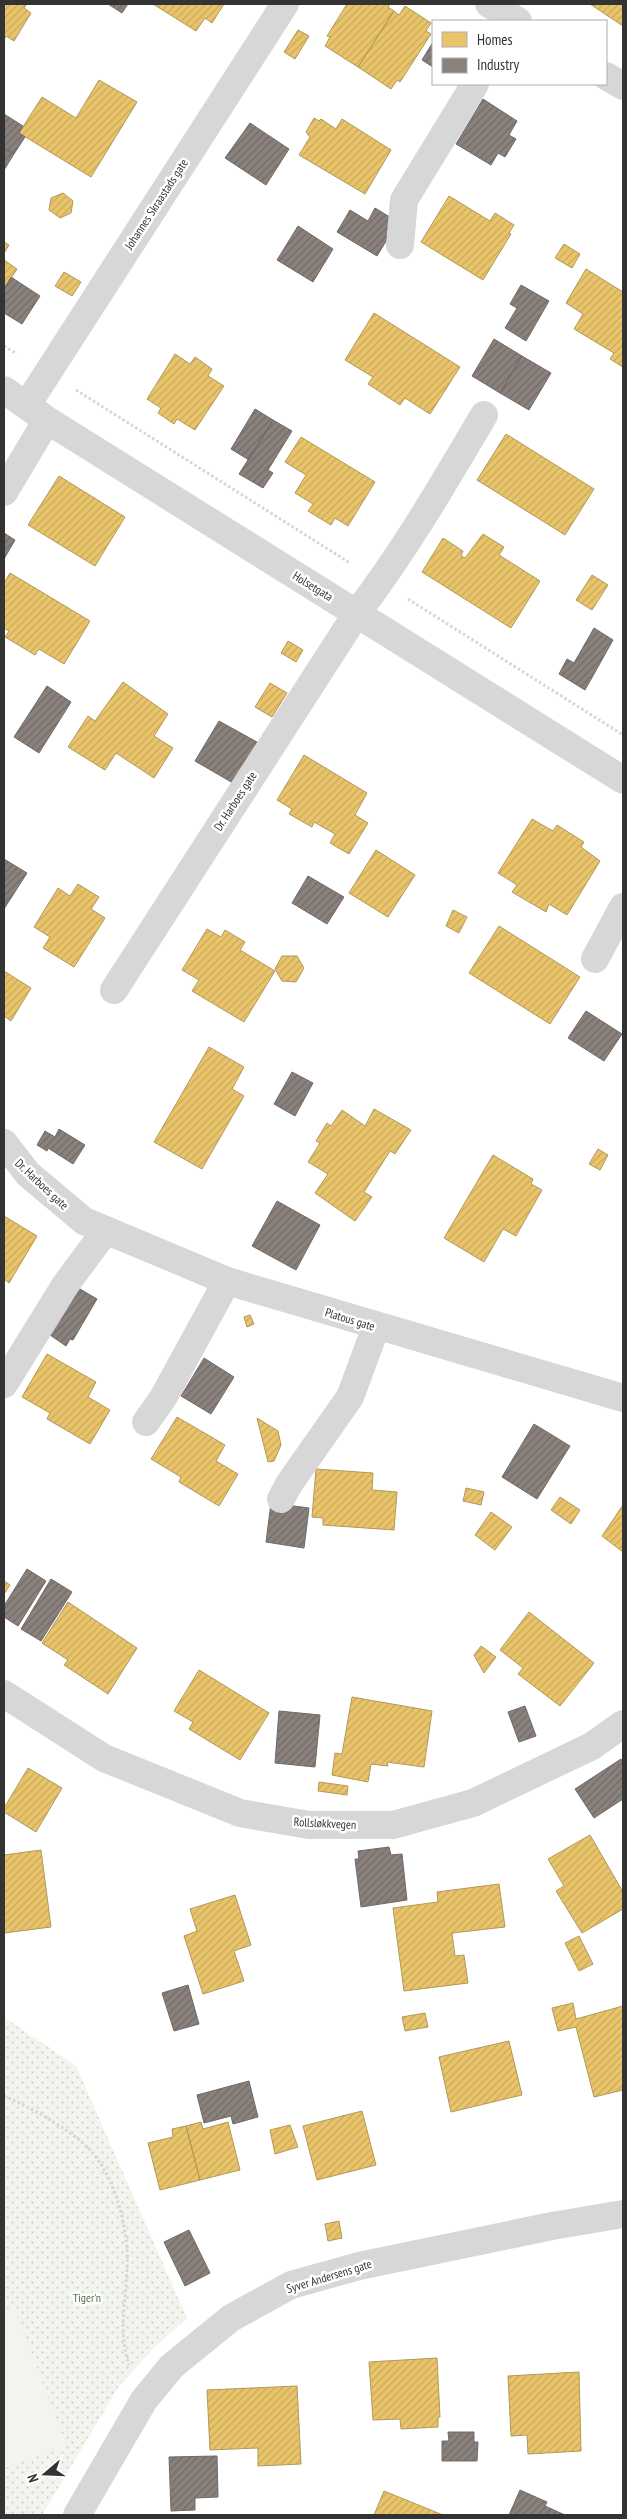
<svg xmlns="http://www.w3.org/2000/svg" width="627" height="2519" font-family="'PT Sans Narrow',sans-serif">
<defs>
<pattern id="park-dots" width="8" height="8" patternUnits="userSpaceOnUse" patternTransform="scale(1.25)"><rect width="8" height="8" fill="#f1f5ed"/><path d="M2 2h.1M6 6h.1" fill="none" stroke="#cfd2cc" stroke-width="1.8" stroke-linecap="round"/></pattern>
<pattern id="homes-hatch" width="6" height="6" patternUnits="userSpaceOnUse" patternTransform="scale(1.25)"><rect width="6" height="6" fill="#e9c46a"/><path d="M-1 1l2-2M0 6l6-6M5 7l2-2" fill="none" stroke="#c8a95c"/></pattern>
<pattern id="industry-hatch" width="6" height="6" patternUnits="userSpaceOnUse" patternTransform="scale(1.25)"><rect width="6" height="6" fill="#8a817c"/><path d="M-1 1l2-2M0 6l6-6M5 7l2-2" fill="none" stroke="#716a66"/></pattern>
</defs>
<rect width="100%" height="100%" fill="#fff"/>
<path fill="url(#park-dots)" d="M 4,2017 L 76,2066 L 187,2318 L 154,2348 L 119,2386 L 42,2515 L 4,2515 Z"/>
<path fill="#f1f5ed" d="M 14,2307 L 66,2446 L 4,2468 L 4,2310 Z"/>
<path fill="url(#homes-hatch)" stroke="#b2985a" d="M 4,4 L 27,4 L 24,8 L 31,13 L 14,41 L 6,36 L 4,40 Z
M 153,4 L 224,4 L 212,23 L 205,18 L 196,31 Z
M 347,4 L 390,4 L 388,7 L 394,11 L 358,67 L 325,46 L 330,37 L 327,36 Z
M 590,4 L 623,4 L 623,26 Z
M 405,6 L 431,23 L 426,31 L 431,34 L 400,82 L 397,80 L 391,89 L 358,67 L 394,11 L 399,15 Z
M 298,30 L 309,36 L 295,59 L 284,52 Z
M 99,80 L 137,102 L 91,177 L 19,133 L 42,97 L 76,118 Z
M 314,118 L 319,121 L 321,119 L 336,129 L 342,119 L 391,150 L 365,194 L 299,155 L 310,137 L 306,132 Z
M 63,193 L 73,201 L 71,213 L 60,218 L 49,210 L 51,198 Z
M 449,196 L 490,221 L 495,213 L 514,225 L 509,233 L 511,234 L 483,280 L 421,242 Z
M 4,242 L 9,245 L 4,253 Z
M 564,244 L 580,254 L 572,268 L 555,258 Z
M 4,260 L 17,269 L 4,289 Z
M 586,269 L 623,292 L 623,367 L 610,359 L 614,353 L 574,329 L 583,314 L 566,303 Z
M 64,272 L 81,282 L 72,296 L 55,286 Z
M 374,313 L 460,367 L 430,414 L 405,398 L 400,405 L 368,384 L 373,377 L 345,360 Z
M 175,354 L 190,364 L 195,357 L 212,369 L 208,376 L 224,386 L 195,430 L 177,419 L 174,424 L 158,413 L 161,408 L 147,399 Z
M 506,434 L 594,489 L 565,535 L 477,480 Z
M 301,437 L 375,482 L 348,526 L 335,518 L 331,525 L 308,511 L 313,504 L 295,493 L 306,475 L 285,462 Z
M 59,476 L 125,517 L 95,566 L 28,525 Z
M 483,534 L 504,547 L 499,555 L 540,581 L 511,628 L 422,572 L 443,538 L 463,551 L 461,556 L 465,558 Z
M 10,573 L 90,621 L 64,664 L 39,649 L 35,655 L 5,637 L 9,631 L 4,628 L 4,583 Z
M 592,575 L 608,585 L 592,610 L 576,600 Z
M 288,641 L 303,650 L 296,662 L 281,653 Z
M 123,682 L 168,714 L 154,736 L 173,748 L 154,778 L 116,753 L 105,770 L 68,747 L 88,716 L 95,721 Z
M 270,683 L 287,693 L 272,717 L 255,707 Z
M 304,755 L 367,793 L 355,815 L 368,823 L 349,854 L 330,843 L 335,834 L 314,822 L 312,827 L 289,814 L 292,809 L 277,800 Z
M 532,819 L 553,831 L 557,825 L 584,842 L 581,847 L 600,861 L 567,915 L 549,904 L 546,912 L 512,892 L 517,885 L 498,873 Z
M 376,850 L 415,875 L 388,917 L 349,893 Z
M 78,884 L 99,897 L 91,909 L 105,918 L 74,967 L 43,948 L 50,937 L 34,927 L 58,888 L 70,896 Z
M 453,910 L 467,917 L 459,933 L 446,926 Z
M 499,926 L 580,977 L 550,1024 L 469,973 Z
M 207,929 L 221,937 L 225,930 L 245,942 L 240,950 L 275,971 L 244,1022 L 192,991 L 199,980 L 182,970 Z
M 282,956 L 297,956 L 304,968 L 296,982 L 282,981 L 275,969 Z
M 4,971 L 31,988 L 11,1021 L 4,1016 Z
M 209,1047 L 244,1067 L 232,1089 L 244,1096 L 202,1169 L 154,1142 Z
M 374,1109 L 411,1130 L 395,1154 L 390,1151 L 364,1192 L 372,1197 L 355,1221 L 315,1193 L 328,1174 L 308,1162 L 320,1143 L 316,1141 L 327,1123 L 331,1126 L 342,1110 L 365,1126 Z
M 598,1149 L 608,1155 L 600,1170 L 589,1164 Z
M 493,1155 L 533,1179 L 531,1184 L 542,1190 L 516,1236 L 503,1229 L 484,1262 L 444,1238 Z
M 4,1216 L 37,1236 L 9,1283 L 4,1279 Z
M 250,1315 L 254,1324 L 247,1327 L 244,1317 Z
M 47,1354 L 96,1382 L 88,1397 L 110,1410 L 90,1444 L 47,1419 L 50,1413 L 22,1397 Z
M 177,1417 L 225,1445 L 216,1461 L 238,1474 L 219,1506 L 179,1482 L 181,1477 L 151,1459 Z
M 257,1418 L 278,1431 L 281,1445 L 274,1461 L 268,1462 Z
M 316,1469 L 373,1473 L 372,1490 L 397,1492 L 394,1530 L 323,1525 L 323,1518 L 312,1517 Z
M 466,1488 L 484,1492 L 481,1505 L 463,1501 Z
M 560,1497 L 580,1510 L 571,1524 L 551,1510 Z
M 623,1505 L 623,1552 L 602,1536 Z
M 491,1512 L 512,1527 L 495,1550 L 475,1535 Z
M 4,1581 L 10,1585 L 4,1594 Z
M 68,1602 L 137,1648 L 108,1694 L 64,1665 L 68,1660 L 42,1643 Z
M 529,1612 L 594,1663 L 560,1706 L 518,1674 L 523,1668 L 500,1650 Z
M 481,1646 L 496,1657 L 484,1673 L 474,1655 Z
M 199,1670 L 269,1713 L 240,1760 L 189,1729 L 193,1722 L 174,1711 Z
M 352,1697 L 432,1711 L 424,1767 L 387,1762 L 388,1766 L 371,1764 L 368,1782 L 332,1775 L 335,1753 L 342,1754 Z
M 28,1768 L 62,1788 L 36,1832 L 4,1812 L 4,1808 Z
M 319,1782 L 348,1786 L 347,1795 L 318,1791 Z
M 590,1835 L 623,1892 L 623,1909 L 582,1933 L 556,1891 L 564,1886 L 548,1859 Z
M 41,1850 L 51,1927 L 4,1933 L 4,1855 Z
M 499,1884 L 505,1927 L 452,1933 L 455,1956 L 464,1955 L 468,1983 L 404,1991 L 393,1908 L 438,1902 L 437,1892 Z
M 235,1895 L 251,1945 L 234,1951 L 244,1981 L 203,1994 L 184,1936 L 197,1931 L 190,1909 Z
M 579,1936 L 593,1964 L 579,1971 L 565,1943 Z
M 573,2003 L 576,2019 L 623,2006 L 623,2090 L 594,2097 L 576,2027 L 558,2031 L 552,2008 Z
M 425,2013 L 428,2027 L 405,2031 L 402,2017 Z
M 509,2041 L 522,2095 L 451,2112 L 439,2057 Z
M 362,2111 L 376,2165 L 317,2180 L 303,2126 Z
M 201,2122 L 203,2129 L 228,2122 L 240,2170 L 200,2180 L 186,2126 Z
M 290,2125 L 298,2147 L 275,2154 L 270,2130 Z
M 186,2126 L 200,2180 L 160,2190 L 148,2143 L 173,2137 L 172,2129 Z
M 339,2221 L 342,2238 L 328,2241 L 325,2224 Z
M 437,2358 L 440,2417 L 438,2417 L 438,2427 L 401,2429 L 400,2419 L 373,2420 L 369,2362 Z
M 579,2372 L 581,2451 L 528,2454 L 527,2435 L 511,2436 L 508,2376 Z
M 297,2386 L 301,2464 L 258,2466 L 258,2448 L 210,2450 L 207,2390 Z
M 384,2491 L 443,2515 L 374,2515 Z"/>
<path fill="url(#industry-hatch)" stroke="#706a66" d="M 108,4 L 128,4 L 122,13 Z
M 433,42 L 433,67 L 422,60 Z
M 483,99 L 517,121 L 509,135 L 516,139 L 505,157 L 498,153 L 491,165 L 456,144 Z
M 4,114 L 23,126 L 19,133 L 25,137 L 14,154 L 4,148 Z
M 250,123 L 289,149 L 266,185 L 225,158 Z
M 4,148 L 14,154 L 4,170 Z
M 375,208 L 398,222 L 377,256 L 337,232 L 350,210 L 368,221 Z
M 298,226 L 333,249 L 313,282 L 277,260 Z
M 11,277 L 40,296 L 22,324 L 4,313 L 4,289 Z
M 521,285 L 549,301 L 526,341 L 505,328 L 517,308 L 510,304 Z
M 494,339 L 522,356 L 500,393 L 472,376 Z
M 522,356 L 551,373 L 529,410 L 500,393 Z
M 255,409 L 273,420 L 249,460 L 231,449 Z
M 273,420 L 292,431 L 268,470 L 273,473 L 263,488 L 239,474 Z
M 4,533 L 15,540 L 4,559 Z
M 594,628 L 613,640 L 585,690 L 559,674 L 567,659 L 574,663 Z
M 47,686 L 71,702 L 39,753 L 14,737 Z
M 219,721 L 257,742 L 233,783 L 195,761 Z
M 4,859 L 27,873 L 4,909 Z
M 308,876 L 344,897 L 327,924 L 292,903 Z
M 586,1011 L 622,1034 L 604,1061 L 568,1038 Z
M 292,1072 L 313,1083 L 295,1116 L 274,1104 Z
M 59,1129 L 85,1145 L 73,1164 L 48,1148 L 47,1151 L 37,1145 L 45,1131 L 55,1137 Z
M 277,1201 L 320,1225 L 296,1270 L 252,1246 Z
M 75,1286 L 97,1299 L 73,1340 L 70,1339 L 66,1346 L 50,1335 Z
M 204,1358 L 234,1377 L 211,1414 L 181,1396 Z
M 534,1424 L 570,1446 L 537,1499 L 502,1477 Z
M 271,1503 L 309,1508 L 304,1548 L 266,1542 Z
M 27,1569 L 46,1581 L 18,1626 L 4,1617 L 4,1606 Z
M 51,1579 L 72,1592 L 41,1641 L 21,1629 Z
M 525,1706 L 536,1736 L 519,1742 L 508,1712 Z
M 279,1711 L 320,1715 L 315,1767 L 275,1763 Z
M 621,1759 L 623,1763 L 623,1799 L 594,1818 L 575,1789 Z
M 389,1847 L 391,1855 L 402,1854 L 407,1900 L 361,1907 L 355,1859 L 359,1859 L 358,1851 Z
M 188,1985 L 199,2024 L 174,2031 L 162,1993 Z
M 249,2081 L 258,2117 L 233,2124 L 231,2116 L 204,2123 L 197,2095 Z
M 189,2230 L 210,2273 L 185,2286 L 164,2242 Z
M 448,2432 L 474,2432 L 474,2442 L 478,2442 L 477,2461 L 442,2461 L 442,2441 L 449,2441 Z
M 217,2456 L 218,2497 L 195,2498 L 195,2510 L 171,2511 L 169,2457 Z
M 520,2490 L 547,2502 L 545,2506 L 565,2515 L 509,2515 Z"/>
<g fill="none" stroke-linecap="round" stroke-linejoin="round">
<path stroke="#d6d6d6" stroke-width="3" stroke-dasharray="2.5 2.5" stroke-linecap="butt" d="M 4,346 L 17,354
M 76,390 L 350,563
M 408,599 L 623,735
M 4,2096 C 27,2105 74,2132 90,2150 C 116,2178 129,2230 127,2267 C 126,2300 118,2333 129,2365"/>
<path stroke="#d7d7d7" stroke-width="28" d="M 489,4 L 518,21
M 606,76 L 623,86
M 400,245 L 404,200 L 475,84
M 4,390 L 47,420 L 623,780
M 27,405 L 285,4
M 4,492 L 47,420
M 595,959 L 623,907
M 114,990 L 357,613 C 405,550 444,483 484,415
M 4,1143 L 28,1174 L 84,1221 L 227,1281 L 623,1398
M 4,1384 L 66,1284 L 106,1230
M 146,1422 L 163,1398 L 227,1281
M 281,1499 L 289,1484 L 350,1397 L 376,1327
M 4,1694 L 104,1758 L 240,1813 L 309,1825 L 393,1825 L 473,1803 L 592,1746 L 623,1724
M 77,2515 L 144,2400 L 172,2366 L 231,2318 L 291,2285 L 359,2266 L 552,2226 L 623,2214"/>
</g>
<g text-anchor="middle" dominant-baseline="central" stroke-width="5" stroke-linejoin="round" paint-order="stroke">
<g font-size="12" fill="#333" stroke="#fff">
<text transform="translate(156 204) rotate(-57)">Johannes Skraastads gate</text>
<text transform="translate(313 586) rotate(32)">Holsetgata</text>
<text transform="translate(235 801) rotate(-57)">Dr. Harboes gate</text>
<text transform="translate(42 1184) rotate(43)">Dr. Harboes gate</text>
<text transform="translate(350 1319) rotate(17)">Platous gate</text>
<text transform="translate(325 1823) rotate(3)">Rollsløkkvegen</text>
<text transform="translate(329 2276) rotate(-17)">Syver Andersens gate</text>
</g>
<g font-size="12" fill="#53703f" stroke="#fff">
<text x="87" y="2297">Tiger'n</text>
</g>
</g>
<rect width="627" height="2519" fill="none" stroke="#333333" stroke-width="10"/>
<rect x="432" y="20" width="175" height="65" fill="#ffffff" stroke="#adadad"/>
<rect x="442" y="32" width="25" height="15" fill="#e9c46a" stroke="#adadad"/>
<text x="477" y="45" font-size="15" fill="#333333">Homes</text>
<rect x="442" y="58" width="25" height="15" fill="#8a817c" stroke="#adadad"/>
<text x="477" y="70" font-size="15" fill="#333333">Industry</text>
<g transform="translate(45 2474) rotate(251)" stroke="#ffffff" stroke-width="4" paint-order="stroke">
<path d="M0-4L9 19L0 12L-9 19Z" fill="#333333"/>
<text y="-8" font-size="14" font-weight="bold" text-anchor="middle" fill="#333333">N</text>
</g>
</svg>
